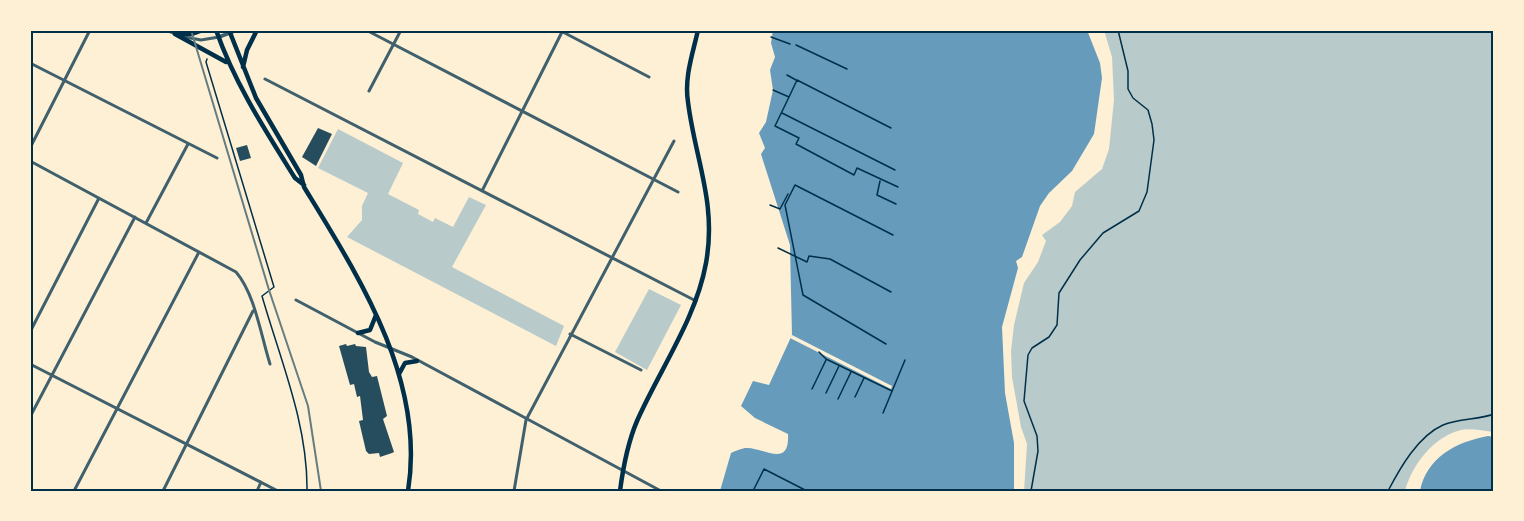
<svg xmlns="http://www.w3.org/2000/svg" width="1524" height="521" font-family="'Zilla Slab',serif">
<rect width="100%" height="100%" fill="#fdf0d5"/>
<path fill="#b9caca" d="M 1104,30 L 1494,30 L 1494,432 C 1484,431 1470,428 1461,430 C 1433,437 1412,465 1405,491 L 1024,491 L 1027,444 L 1021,427 L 1012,377 L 1011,351 L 1014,325 L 1024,283 L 1038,262 L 1046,241 L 1042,235 L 1060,222 L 1072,206 L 1075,192 L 1102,169 L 1109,149 L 1114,100 L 1112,57 Z
M 338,129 L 403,163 L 388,194 L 419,210 L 418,214 L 433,222 L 435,218 L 453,227 L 469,197 L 486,205 L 452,267 L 564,326 L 556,346 L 347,237 L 362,220 L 362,206 L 368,193 L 318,168 Z
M 649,289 L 681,305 L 647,370 L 615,352 Z"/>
<path fill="#669bbc" d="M 773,30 L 1087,30 L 1100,63 L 1102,78 L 1094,134 L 1072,171 L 1049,193 L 1040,206 L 1022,257 L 1016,261 L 1018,268 L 1002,327 L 1005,393 L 1014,443 L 1014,491 L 720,491 L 731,453 C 735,451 740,449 745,448 C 762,446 790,470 788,434 L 755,418 L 741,406 L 753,381 L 769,385 L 792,335 L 791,291 L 790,245 L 761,154 L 765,148 L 759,133 L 766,122 L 773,90 L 770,70 L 775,57 L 771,43 Z
M 1488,436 L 1494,437 L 1494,491 L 1420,491 C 1427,457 1456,442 1488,436 Z"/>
<path fill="#fdf0d5" d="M 792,335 L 892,386 L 891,389 L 790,338 Z"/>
<path fill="#264d5e" d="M 318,128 L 332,134 L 316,166 L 302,157 Z
M 247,145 L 251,158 L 240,161 L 236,148 Z
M 346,344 L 347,346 L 355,344 L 356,346 L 366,347 L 369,372 L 372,377 L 377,376 L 387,416 L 383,419 L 394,452 L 392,453 L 380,457 L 379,453 L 369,454 L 366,451 L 359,421 L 363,420 L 360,396 L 357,397 L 354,384 L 350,385 L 339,346 Z"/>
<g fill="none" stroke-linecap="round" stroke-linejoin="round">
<path stroke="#003049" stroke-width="1.5" d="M 771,37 L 790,44
M 796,45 L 847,69
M 207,59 L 206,62 L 274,287 L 262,296 C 280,359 308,424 307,491
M 787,75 L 796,80
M 773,90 L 789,97 L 797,80 L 891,128
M 789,97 L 775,126 L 799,138 L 796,144 L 854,175 L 857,168 L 898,187
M 782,113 L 895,170
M 880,181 L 877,195 L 896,204
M 770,205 L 780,209 L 788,194
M 778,248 L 807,262 L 809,256 L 830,259 L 891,292
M 886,344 L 803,295 L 785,205 L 795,185 L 893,235
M 819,352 L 826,359 L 892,391
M 812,389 L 826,360
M 826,393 L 839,366
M 855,397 L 864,378
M 838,399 L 851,372
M 883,413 L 905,360
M 753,491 L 764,469 L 807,491
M 1031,491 L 1038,451 L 1037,436 L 1024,401 L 1028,355 L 1032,348 L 1049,337 L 1057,325 L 1059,293 L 1080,260 L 1103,233 L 1139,211 L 1147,192 L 1154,140 L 1152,124 L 1148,110 L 1133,98 L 1128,89 L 1128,71 L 1118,30
M 1388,491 C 1400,468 1418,436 1443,425 C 1459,418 1478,420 1494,414"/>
<path stroke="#3f606c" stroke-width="3" d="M 166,30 L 176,34
M 366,30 L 678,192
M 559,30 L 649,77
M 185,37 L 201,40 L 219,37
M 30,63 L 217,158
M 265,79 L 696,301
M 369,91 L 401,30
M 30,148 L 90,30
M 30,161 L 236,272 C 255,294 261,336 270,364
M 482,191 L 563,30
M 146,223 L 188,144
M 296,300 L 375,342 L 412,357 L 661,491
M 30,332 L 99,198
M 570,334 L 641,370
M 30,364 L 278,491
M 30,417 L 135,217
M 74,491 L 199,252
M 163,491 L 253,311
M 257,491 L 261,482
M 514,491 L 526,420 L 674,141"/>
<path stroke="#3f606c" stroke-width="4" d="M 219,37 L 237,30"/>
<path stroke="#003049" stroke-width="4.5" d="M 216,30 C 235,84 265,130 295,178 L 304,185
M 229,30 L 256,98 L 301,175 L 304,187 C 359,277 426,380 408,491
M 175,34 L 226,62
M 177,34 L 192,34 L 203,30
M 243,67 L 247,50 L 257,30
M 358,333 L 370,330 L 376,315
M 399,374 L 405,363 L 417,361"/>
<path stroke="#003049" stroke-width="4.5" d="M 620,491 C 623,468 628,442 637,421 C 660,369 696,319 706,263 C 717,203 695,159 688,102 C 684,77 693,53 698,30"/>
<path stroke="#657d81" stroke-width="2" d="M 191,30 L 269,290 L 308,406 L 321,491"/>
</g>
<rect width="1524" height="521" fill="none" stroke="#fdf0d5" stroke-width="63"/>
<rect x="32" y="32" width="1460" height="458" fill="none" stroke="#003049" stroke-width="2"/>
</svg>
